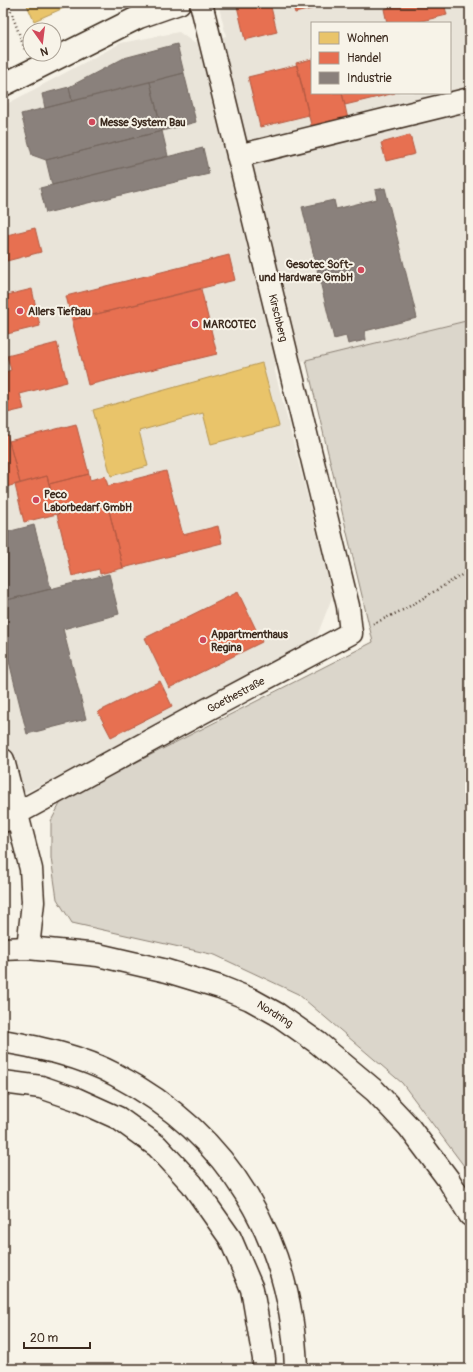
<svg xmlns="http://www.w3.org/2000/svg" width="473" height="1372" font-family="Pangolin,sans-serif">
<rect width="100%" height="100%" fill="#f7f3e8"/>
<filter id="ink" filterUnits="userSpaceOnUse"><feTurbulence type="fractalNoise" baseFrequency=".025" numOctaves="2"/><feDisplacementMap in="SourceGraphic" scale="8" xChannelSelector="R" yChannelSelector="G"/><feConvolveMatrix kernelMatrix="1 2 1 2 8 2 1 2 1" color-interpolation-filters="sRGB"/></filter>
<g filter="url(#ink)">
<path fill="#e9e4d9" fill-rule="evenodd" d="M 218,3 L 470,3 L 470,320 L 274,368 L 333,595 L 315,641 L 53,779 L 3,803 L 3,106 L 121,43 L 179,32 L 194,43 L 226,36 ZM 312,23 L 450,23 L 450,93 L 312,93 Z"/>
<path fill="#dbd6cb" stroke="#8b8074" d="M 470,320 L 470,1174 L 402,1083 L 298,994 L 215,955 L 72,923 L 57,899 L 51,858 L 51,821 L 62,800 L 373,642 L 306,360 Z"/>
<path fill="#e9c46a" stroke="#b59653" d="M 26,3 L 75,3 L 34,21 Z
M 262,363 L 279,426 L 211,444 L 203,413 L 139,431 L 148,466 L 111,476 L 93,410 Z"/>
<path fill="#e76f51" stroke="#b35a42" d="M 235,3 L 270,3 L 277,32 L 245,40 L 237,6 L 236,6 Z
M 292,3 L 314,3 L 315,8 L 295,13 Z
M 406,3 L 444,3 L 447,15 L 413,23 L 387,23 L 384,9 Z
M 312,59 L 312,93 L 342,93 L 348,119 L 312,129 L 296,63 Z
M 297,65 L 309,115 L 260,127 L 248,77 Z
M 342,93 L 395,93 L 345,105 Z
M 410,135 L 415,154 L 386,161 L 381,143 Z
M 35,228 L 41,252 L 3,262 L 3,236 Z
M 229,255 L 235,280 L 72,320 L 66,296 Z
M 32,289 L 40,326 L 3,335 L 3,296 Z
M 201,289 L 217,354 L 88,385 L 72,320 Z
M 57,343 L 67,382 L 20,394 L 24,409 L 3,414 L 3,373 L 11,370 L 7,356 Z
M 76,424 L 89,474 L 49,484 L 47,476 L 20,483 L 9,441 Z
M 7,434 L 20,483 L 3,488 L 3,435 Z
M 166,471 L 183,535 L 218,526 L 222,543 L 123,568 L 107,502 L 57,514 L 49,484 L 89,474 L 90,480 L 105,476 L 108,486 Z
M 47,476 L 57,514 L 24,522 L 15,485 Z
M 107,502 L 123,568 L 100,574 L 99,569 L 72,576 L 57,514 Z
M 238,592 L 262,642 L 169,688 L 145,638 Z
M 160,681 L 172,706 L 111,737 L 98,712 Z"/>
<path fill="#8a817c" stroke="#726760" d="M 177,44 L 184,73 L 72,101 L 69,87 L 124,58 Z
M 184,73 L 196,122 L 162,131 L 150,82 Z
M 150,82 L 162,131 L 46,160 L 32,155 L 21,114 Z
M 69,87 L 72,101 L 45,108 L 42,94 Z
M 162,131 L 168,156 L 52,185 L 46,160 Z
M 203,148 L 209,174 L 46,213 L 40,188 Z
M 385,188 L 417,318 L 365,331 L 366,340 L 348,344 L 346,336 L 334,339 L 302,207 L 334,200 L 336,209 L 377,199 L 375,190 Z
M 34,525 L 51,589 L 3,601 L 3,533 Z
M 109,574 L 119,614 L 63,629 L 86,719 L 27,734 L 3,637 L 3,601 Z"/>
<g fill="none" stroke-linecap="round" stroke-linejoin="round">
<g stroke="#3b2a1e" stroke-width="25">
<path id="minor" d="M 3,85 L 139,17 L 179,3
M 238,156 L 470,99
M 3,760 L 31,869 L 33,902 L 28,948
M 3,821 L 199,714 L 351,633 L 348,606 L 201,3"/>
</g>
<g stroke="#3b2a1e" stroke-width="25">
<path id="major" d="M 3,949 L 28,948 L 98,955 L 167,971 L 220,987 L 250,999 L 277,1014 L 318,1043 L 375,1091 L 409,1127 L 448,1179 L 470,1215"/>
</g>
<g stroke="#3b2a1e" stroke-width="25">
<path id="highway" d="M 3,1041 C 41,1048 81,1056 116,1075 C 230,1135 292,1240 296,1369
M 3,1082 L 41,1087 L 76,1099 L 118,1118 L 157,1146 L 192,1184 L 230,1238 L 252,1289 L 264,1359 L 264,1369"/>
</g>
<path stroke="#3b2a1e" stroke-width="2.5" stroke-dasharray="1 3" stroke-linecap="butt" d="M 8,3 L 25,50
M 373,624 L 405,609 L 470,570"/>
<use href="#minor" stroke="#f7f3e8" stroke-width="22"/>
<use href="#major" stroke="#f7f3e8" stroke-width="22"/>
<use href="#highway" stroke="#f7f3e8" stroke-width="22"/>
</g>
</g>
<g fill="#d1495b" stroke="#f7f3e8" stroke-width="1.5">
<circle cx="92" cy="122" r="4"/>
<circle cx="361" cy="270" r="4"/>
<circle cx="20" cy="311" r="4"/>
<circle cx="195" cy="324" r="4"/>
<circle cx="36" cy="500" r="4"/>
<circle cx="203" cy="640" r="4"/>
</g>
<g text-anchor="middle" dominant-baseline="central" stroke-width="4" stroke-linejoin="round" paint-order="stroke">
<g font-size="11" font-weight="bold" fill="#3b2a1e" stroke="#f7f3e8" text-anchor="start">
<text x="100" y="122">Messe System Bau</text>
<text x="353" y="264" text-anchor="end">Gesotec Soft-<tspan x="353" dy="13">und Hardware GmbH</tspan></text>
<text x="28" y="311">Allers Tiefbau</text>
<text x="203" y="324">MARCOTEC</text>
<text x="44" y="494">Peco<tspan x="44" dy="13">Laborbedarf GmbH</tspan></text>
<text x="211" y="634">Appartmenthaus<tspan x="211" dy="13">Regina</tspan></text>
</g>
<g font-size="11" fill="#3b2a1e" stroke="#f7f3e8">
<text transform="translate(278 318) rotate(76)">Kirschberg</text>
<text transform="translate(236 695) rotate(-28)">Goethestraße</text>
<text transform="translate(275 1014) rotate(32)">Nordring</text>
</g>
</g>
<rect width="473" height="1372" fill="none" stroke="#f7f3e8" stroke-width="16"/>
<rect x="8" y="8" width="457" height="1356" fill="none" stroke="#3b2a1e" stroke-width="1.5" filter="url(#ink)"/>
<rect x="311" y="22" width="140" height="72" fill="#f7f3e8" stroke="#aca397"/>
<rect x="319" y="32" width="20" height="12" fill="#e9c46a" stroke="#aca397"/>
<text x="347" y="42" font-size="12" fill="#3b2a1e">Wohnen</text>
<rect x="319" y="52" width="20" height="12" fill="#e76f51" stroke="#aca397"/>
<text x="347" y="62" font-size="12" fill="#3b2a1e">Handel</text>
<rect x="319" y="72" width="20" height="12" fill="#8a817c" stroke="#aca397"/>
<text x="347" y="82" font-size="12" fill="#3b2a1e">Industrie</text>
<g transform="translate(42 42) rotate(166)"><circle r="19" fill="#f7f3e8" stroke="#aca397"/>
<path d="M0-3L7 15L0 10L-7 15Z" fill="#d1495b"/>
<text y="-6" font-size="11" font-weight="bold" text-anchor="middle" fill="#3b2a1e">N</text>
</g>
<path d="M24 1342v6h66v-6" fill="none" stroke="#3b2a1e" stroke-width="2"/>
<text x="30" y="1342" font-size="12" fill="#3b2a1e" stroke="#f7f3e8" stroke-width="3" paint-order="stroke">20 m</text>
</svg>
